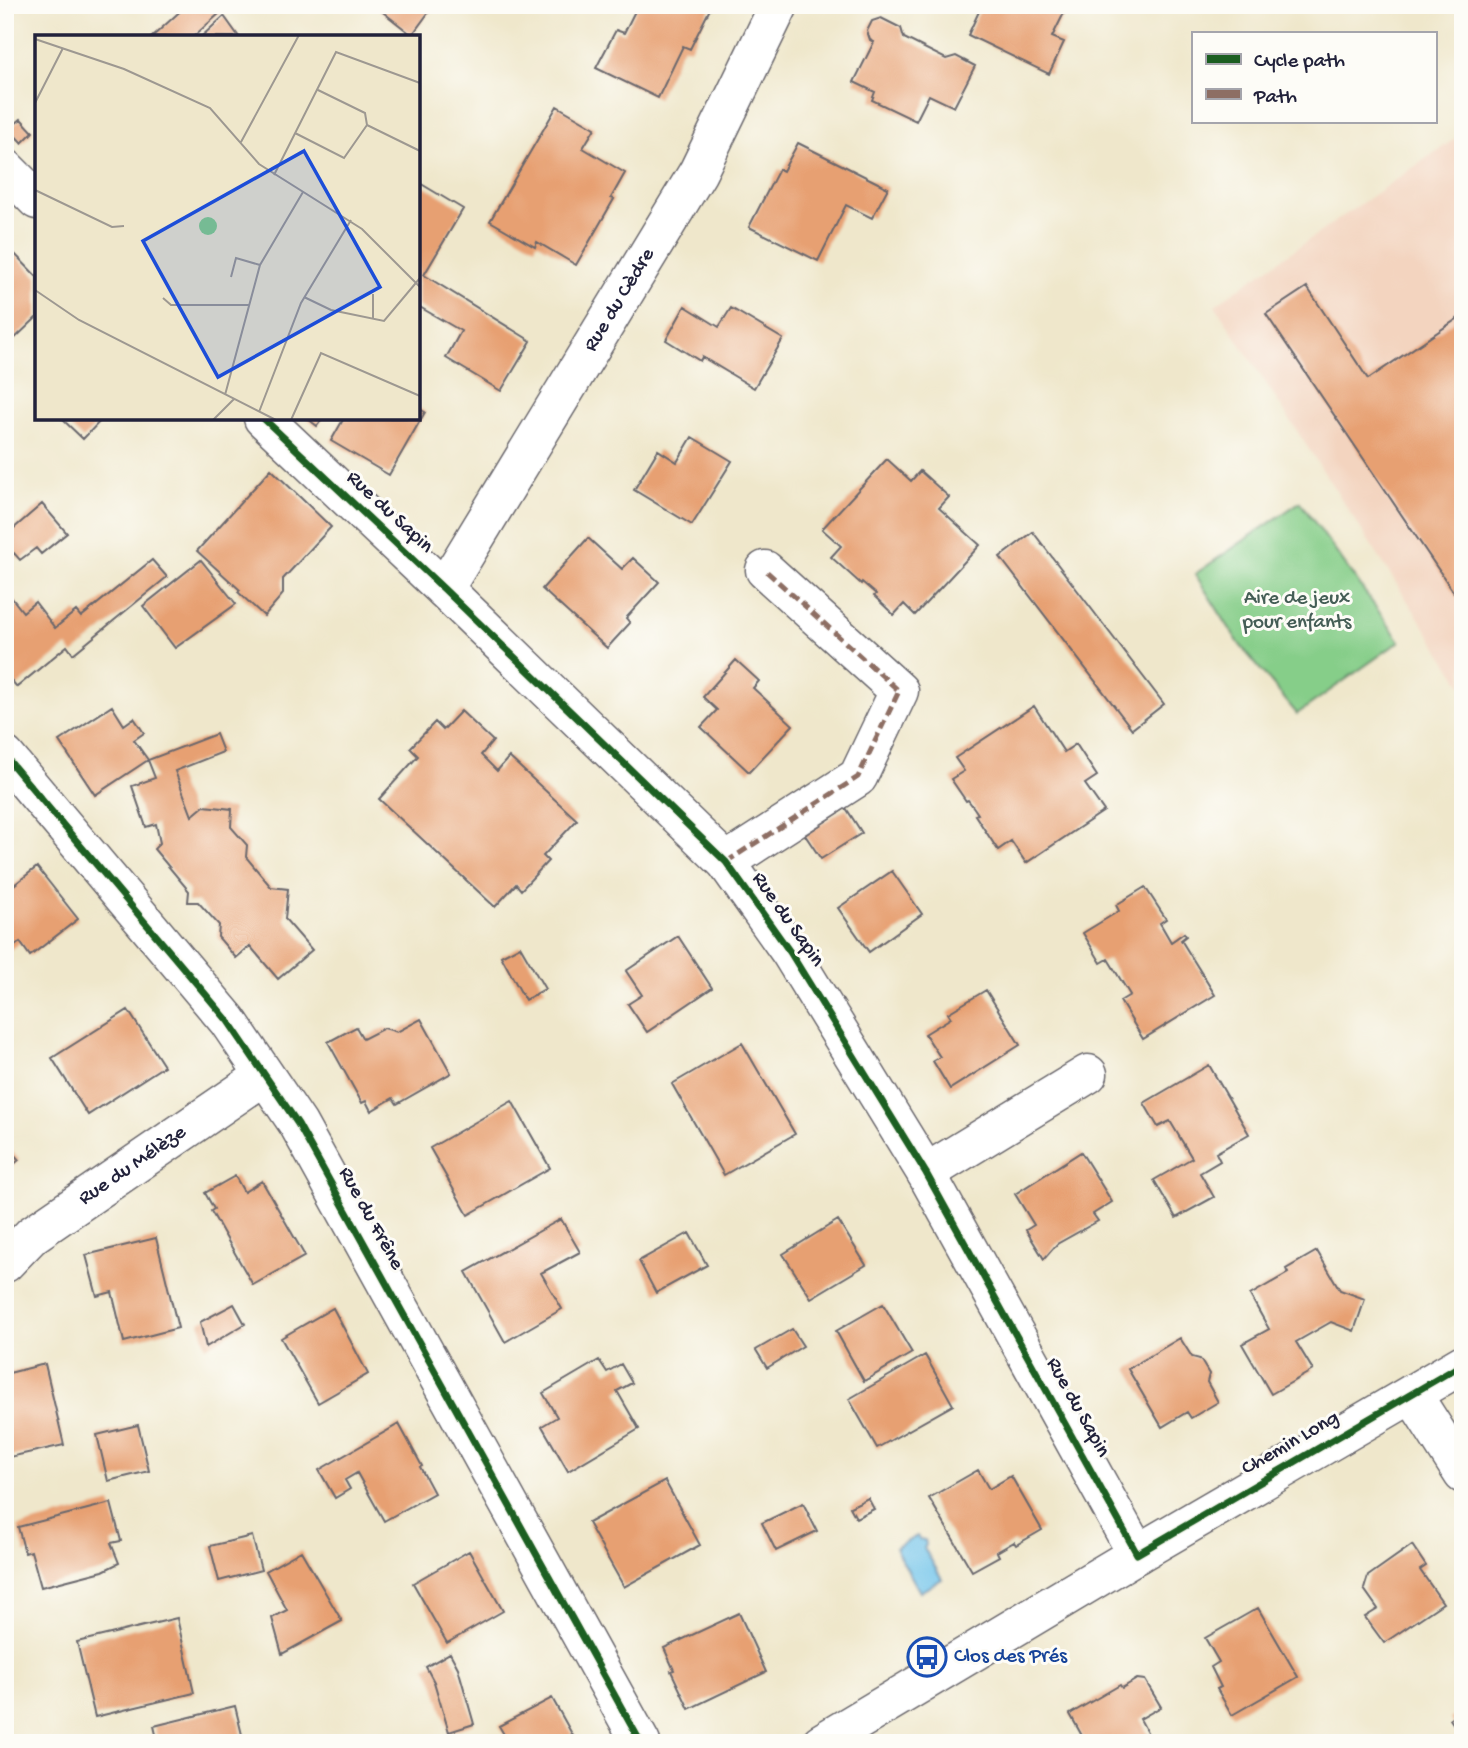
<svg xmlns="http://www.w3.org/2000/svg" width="1468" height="1748" font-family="'Gochi Hand',sans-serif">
<rect width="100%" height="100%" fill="#fdfcf7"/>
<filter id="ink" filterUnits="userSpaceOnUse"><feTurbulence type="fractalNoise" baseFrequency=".0143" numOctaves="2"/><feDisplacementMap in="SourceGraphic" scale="14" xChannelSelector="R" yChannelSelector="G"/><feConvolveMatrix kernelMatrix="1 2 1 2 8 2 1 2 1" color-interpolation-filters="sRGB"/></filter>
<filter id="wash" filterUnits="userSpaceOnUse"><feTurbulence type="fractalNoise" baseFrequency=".00686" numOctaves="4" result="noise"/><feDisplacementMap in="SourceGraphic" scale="28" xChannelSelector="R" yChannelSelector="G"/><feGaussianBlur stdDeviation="1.57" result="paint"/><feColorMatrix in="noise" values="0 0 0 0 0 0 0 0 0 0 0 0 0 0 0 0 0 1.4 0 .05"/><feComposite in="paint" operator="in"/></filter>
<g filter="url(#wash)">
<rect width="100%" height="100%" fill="#efe7cb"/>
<path fill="#f3d4bf" d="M 1463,133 L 1463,686 L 1215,305 Z"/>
<path fill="#86ce89" stroke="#547862" stroke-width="2" d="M 1300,502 L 1400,641 L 1297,714 L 1240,645 L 1195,574 Z"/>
<path fill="#6dc2ea" stroke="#487292" stroke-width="2" d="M 917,1536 L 919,1539 L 925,1540 L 926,1545 L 924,1548 L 942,1579 L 920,1592 L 895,1548 Z"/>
<g id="blocks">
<path fill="#e7a072" d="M 187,5 L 216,5 L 221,12 L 193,37 L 152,37 Z
M 374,5 L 434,5 L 412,35 Z
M 638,5 L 712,5 L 690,49 L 683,46 L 658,98 L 596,68 L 616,30 L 624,33 Z
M 982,5 L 996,9 L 998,5 L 1068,5 L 1052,37 L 1064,42 L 1049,74 L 968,35 Z
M 224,16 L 239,37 L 201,37 Z
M 881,18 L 901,28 L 904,38 L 946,59 L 956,56 L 975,66 L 954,107 L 929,95 L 916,121 L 872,100 L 875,92 L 854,82 L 874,42 L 870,40 L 867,31 L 872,21 Z
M 557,106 L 595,128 L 583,148 L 625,173 L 611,198 L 614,199 L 576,265 L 537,242 L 535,247 L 490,221 Z
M 21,119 L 33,132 L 22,143 L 9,129 Z
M 798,143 L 888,188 L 872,218 L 846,205 L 818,261 L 749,227 L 779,169 L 783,171 Z
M 418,182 L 463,209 L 424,275 L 531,341 L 501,391 L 446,358 L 461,331 L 418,306 Z
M 10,249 L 37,277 L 37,317 L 9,344 L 5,341 L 5,254 Z
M 1307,287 L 1368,379 L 1463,315 L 1463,606 L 1266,314 Z
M 685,306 L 719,327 L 731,308 L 783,339 L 754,388 L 702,357 L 700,361 L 666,340 Z
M 418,408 L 425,412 L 389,475 L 331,441 L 344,418 L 418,418 Z
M 61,418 L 103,418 L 83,439 Z
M 307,418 L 323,418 L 317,426 Z
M 692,437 L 732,461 L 692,525 L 634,490 L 658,450 L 677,462 Z
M 887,459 L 911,481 L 920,471 L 949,497 L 939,508 L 980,545 L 915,615 L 904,604 L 894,615 L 874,596 L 876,594 L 862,582 L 861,584 L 831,557 L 841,546 L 822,529 Z
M 271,469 L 331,527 L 283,579 L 283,594 L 264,616 L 238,592 L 240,590 L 197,551 Z
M 42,504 L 67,533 L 41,554 L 36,548 L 20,560 L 14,553 L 5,560 L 5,536 Z
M 1033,532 L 1164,704 L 1132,729 L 1000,557 Z
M 588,538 L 622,569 L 633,558 L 659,582 L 626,618 L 630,623 L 607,648 L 542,589 Z
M 152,560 L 167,577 L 73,654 L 67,646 L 17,687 L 5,673 L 5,593 L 7,592 L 23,612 L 35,602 L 55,628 L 76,611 L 81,617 Z
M 201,560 L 236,604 L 175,648 L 143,606 Z
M 736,660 L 759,681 L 753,688 L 793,725 L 749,772 L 701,727 L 717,710 L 703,697 Z
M 112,706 L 124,725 L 134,718 L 144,733 L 134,740 L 148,760 L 95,795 L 59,741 Z
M 1034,706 L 1064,752 L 1076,744 L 1097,776 L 1085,784 L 1104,811 L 1026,863 L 1011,841 L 998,850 L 975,815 L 978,814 L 974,808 L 968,800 L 966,801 L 951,779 L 964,771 L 955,758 Z
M 461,711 L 493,741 L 481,755 L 497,771 L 509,757 L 577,820 L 543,856 L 548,861 L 521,890 L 516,884 L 495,907 L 379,799 L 418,756 L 410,748 L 435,722 L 443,730 Z
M 216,734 L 223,752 L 175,771 L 192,816 L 204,806 L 232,809 L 231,827 L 247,845 L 246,857 L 271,887 L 288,889 L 285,919 L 312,950 L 278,979 L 250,946 L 236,958 L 218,937 L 219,925 L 198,902 L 188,902 L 189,891 L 154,849 L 160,843 L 156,824 L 146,827 L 132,786 L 155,778 L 148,760 Z
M 846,808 L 862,833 L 821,859 L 805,835 Z
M 37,867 L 78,919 L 30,956 L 20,942 L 6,953 L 5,892 Z
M 892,871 L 922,914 L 869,952 L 838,908 Z
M 1145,887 L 1166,919 L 1160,923 L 1171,942 L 1184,933 L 1186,936 L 1181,940 L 1215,995 L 1143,1039 L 1120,1001 L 1130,995 L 1108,959 L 1101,963 L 1083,933 L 1119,911 L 1116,905 Z
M 678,936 L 712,988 L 647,1032 L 628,1004 L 642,995 L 626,971 Z
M 520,946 L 545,989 L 525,1000 L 501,956 Z
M 986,990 L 1020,1045 L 950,1089 L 933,1061 L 940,1057 L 925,1034 L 951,1018 L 948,1013 Z
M 128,1010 L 164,1066 L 88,1115 L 52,1058 Z
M 421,1019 L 451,1073 L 397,1104 L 393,1098 L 371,1111 L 366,1101 L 362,1103 L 328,1042 L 356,1027 L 363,1039 L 384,1028 L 397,1032 Z
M 742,1043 L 795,1134 L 724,1175 L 672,1084 Z
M 1209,1065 L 1249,1134 L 1216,1153 L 1220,1161 L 1200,1173 L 1214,1197 L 1176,1218 L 1154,1180 L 1192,1158 L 1170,1121 L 1158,1127 L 1144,1103 Z
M 512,1101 L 550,1168 L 468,1215 L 430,1148 Z
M 5,1144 L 19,1160 L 5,1172 Z
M 1081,1152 L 1112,1202 L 1093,1214 L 1098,1221 L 1057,1244 L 1044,1259 L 1026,1230 L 1034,1225 L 1015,1194 Z
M 235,1176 L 244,1192 L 262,1181 L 305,1256 L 253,1285 L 211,1211 L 214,1209 L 205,1193 Z
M 561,1219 L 580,1252 L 541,1273 L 562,1309 L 505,1342 L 466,1272 Z
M 838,1220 L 866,1265 L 811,1298 L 783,1254 Z
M 689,1233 L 707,1265 L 656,1293 L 639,1261 Z
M 156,1238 L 178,1328 L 124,1342 L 112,1292 L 97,1296 L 86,1255 Z
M 1317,1251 L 1340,1290 L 1365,1299 L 1354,1331 L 1331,1322 L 1296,1342 L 1313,1370 L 1271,1394 L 1242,1344 L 1269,1329 L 1250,1295 L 1288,1273 L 1286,1269 Z
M 234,1304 L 245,1324 L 206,1347 L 200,1322 Z
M 883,1304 L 912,1353 L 864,1381 L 836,1331 Z
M 333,1308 L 368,1374 L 318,1403 L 281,1338 Z
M 792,1329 L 803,1346 L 767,1368 L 756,1350 Z
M 1180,1338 L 1192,1357 L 1200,1359 L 1209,1374 L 1207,1382 L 1218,1402 L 1191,1418 L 1187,1412 L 1162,1427 L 1128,1369 Z
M 925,1355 L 953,1405 L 877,1448 L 849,1399 Z
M 599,1360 L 607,1372 L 621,1364 L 632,1383 L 617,1391 L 639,1429 L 568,1471 L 542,1426 L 557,1417 L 543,1393 Z
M 45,1364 L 64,1445 L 5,1458 L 5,1374 Z
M 399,1424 L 422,1466 L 420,1467 L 434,1493 L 384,1521 L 357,1473 L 345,1480 L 350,1489 L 335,1498 L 319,1470 Z
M 138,1425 L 149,1471 L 108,1481 L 97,1435 Z
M 978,1470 L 989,1489 L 1011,1476 L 1042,1530 L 1016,1545 L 1014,1542 L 997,1552 L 999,1556 L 972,1571 L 929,1498 Z
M 665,1481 L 700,1545 L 624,1587 L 588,1523 Z
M 868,1498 L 874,1509 L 856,1518 L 850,1507 Z
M 111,1503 L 121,1541 L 111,1543 L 119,1563 L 103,1571 L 41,1587 L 31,1551 L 25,1553 L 18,1527 Z
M 803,1503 L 817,1531 L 776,1551 L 762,1523 Z
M 252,1536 L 261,1570 L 219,1581 L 210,1546 Z
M 1412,1545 L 1426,1566 L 1420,1570 L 1443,1603 L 1384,1643 L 1365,1617 L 1378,1609 L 1364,1589 L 1368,1576 Z
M 301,1551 L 342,1621 L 282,1654 L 272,1618 L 287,1610 L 266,1571 Z
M 469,1551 L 503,1611 L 447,1643 L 413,1583 Z
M 1258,1608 L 1298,1677 L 1232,1715 L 1217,1689 L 1221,1687 L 1211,1667 L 1219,1662 L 1205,1638 Z
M 739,1613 L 766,1672 L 689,1709 L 671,1671 L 674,1670 L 664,1648 Z
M 177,1618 L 194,1693 L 95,1717 L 77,1642 Z
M 450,1653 L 458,1668 L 474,1724 L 449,1732 L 434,1682 L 426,1667 Z
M 1137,1679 L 1145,1680 L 1161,1707 L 1140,1719 L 1153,1743 L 1086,1743 L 1070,1714 L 1120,1685 L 1122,1688 Z
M 552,1698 L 577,1743 L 509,1743 L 499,1726 Z
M 235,1706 L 244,1743 L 158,1743 L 154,1726 Z
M 1463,1711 L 1463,1738 L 1450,1719 Z"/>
</g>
</g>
<g filter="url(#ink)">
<use href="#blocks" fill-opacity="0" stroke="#6a676d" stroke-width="2"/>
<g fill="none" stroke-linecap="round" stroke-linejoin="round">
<g stroke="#6a676d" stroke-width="41">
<g id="minor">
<path d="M 5,168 L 37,200"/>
<path d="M 263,418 L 444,589 L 726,862 L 790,952 L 926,1173 L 1137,1554"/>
<path id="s1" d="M 444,589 L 698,172 L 779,5"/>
<path d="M 5,756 L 228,1021 L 298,1124 L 641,1743"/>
<path d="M 726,862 L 858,777 L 899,691 L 765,570"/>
<path d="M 926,1173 L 1088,1074"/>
<path id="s2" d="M 5,1263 L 32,1235 L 264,1076"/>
<path d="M 1412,1394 L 1463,1474"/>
<path d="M 821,1743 L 1137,1554 L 1463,1364"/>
</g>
</g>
<use href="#minor" stroke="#fff" stroke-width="38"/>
<path stroke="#8d6e63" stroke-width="5" stroke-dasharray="10 5" stroke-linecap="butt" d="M 726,862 L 858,777 L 899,691 L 765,570"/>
<g stroke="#fdfcf7" stroke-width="11">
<path id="cycleway" d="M 263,418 L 444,589 L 726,862 L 790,952 L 926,1173 L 1137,1554 L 1463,1364
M 5,756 L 228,1021 L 298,1124 L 641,1743"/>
</g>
<use href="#cycleway" stroke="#1b5e20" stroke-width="7"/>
</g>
</g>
<defs>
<g id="bus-ring" transform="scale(2.0125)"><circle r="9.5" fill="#fdfcf7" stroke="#1a4fb4" stroke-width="1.5"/><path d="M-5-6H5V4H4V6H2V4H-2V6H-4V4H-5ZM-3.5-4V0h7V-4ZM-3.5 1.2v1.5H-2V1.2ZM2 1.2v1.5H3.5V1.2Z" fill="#1a4fb4"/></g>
</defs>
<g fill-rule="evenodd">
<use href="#bus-ring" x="927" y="1657"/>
</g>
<g text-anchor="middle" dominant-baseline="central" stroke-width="6" stroke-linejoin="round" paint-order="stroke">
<g font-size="21" fill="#22223b" stroke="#fdfcf7">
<text stroke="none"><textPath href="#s1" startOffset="338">Rue du Cèdre</textPath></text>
<text transform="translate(389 513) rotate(43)">Rue du Sapin</text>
<text transform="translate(787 920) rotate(55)">Rue du Sapin</text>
<text stroke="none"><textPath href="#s2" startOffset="161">Rue du Mélèze</textPath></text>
<text transform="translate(370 1219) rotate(61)">Rue du Frêne</text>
<text transform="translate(1077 1408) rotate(61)">Rue du Sapin</text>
<text transform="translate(1291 1444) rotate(-30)">Chemin Long</text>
</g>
<g font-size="21" fill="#455e56" stroke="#fdfcf7">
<text x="1297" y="599">Aire de jeux<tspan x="1297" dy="24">pour enfants</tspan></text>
</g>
<g font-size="21" fill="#164399" stroke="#fdfcf7" text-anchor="start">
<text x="954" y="1657">Clos des Prés</text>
</g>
</g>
<g transform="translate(35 35)">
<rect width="385" height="385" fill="#efe7cb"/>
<path d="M164 191a9 9 0 1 1 18 0a9 9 0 1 1-18 0Z" fill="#86ce89"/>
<path fill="none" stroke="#9d9891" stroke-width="2" d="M 0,4 L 89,34 L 175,73 L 224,129 L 327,194 L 385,252M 283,55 L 330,78 L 332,90 L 385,116M 0,68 L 28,13M 260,98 L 309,123 L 332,90M 206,107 L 264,0M 239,140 L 301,17 L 385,48M 0,155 L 77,192 L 89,191M 196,242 L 201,223 L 225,230M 0,255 L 44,285 L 241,385M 269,262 L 296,275 L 349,286 L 385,243M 128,263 L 136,270 L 215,270M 338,283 L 338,259M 190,360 L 225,230 L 268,157M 224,377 L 266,268 L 316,185M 178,385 L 199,364M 256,385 L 286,318 L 385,361"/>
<path fill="#1d4ed8" fill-opacity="0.15" stroke="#1d4ed8" stroke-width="3.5" d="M 269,116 L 345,252 L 183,342 L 108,206 Z"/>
<rect width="385" height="385" fill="none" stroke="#22223b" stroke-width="3.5"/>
</g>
<rect width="1468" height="1748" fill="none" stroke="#fdfcf7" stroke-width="28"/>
<rect x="1192" y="32" width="245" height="91" fill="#fdfcf7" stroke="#a5a5ac" stroke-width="2"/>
<rect x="1206" y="54" width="35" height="10" fill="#1b5e20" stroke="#a5a5ac" stroke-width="2"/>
<text x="1254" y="66" font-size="21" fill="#22223b">Cycle path</text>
<rect x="1206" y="89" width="35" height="10" fill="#8d6e63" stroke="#a5a5ac" stroke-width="2"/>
<text x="1254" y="102" font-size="21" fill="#22223b">Path</text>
</svg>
